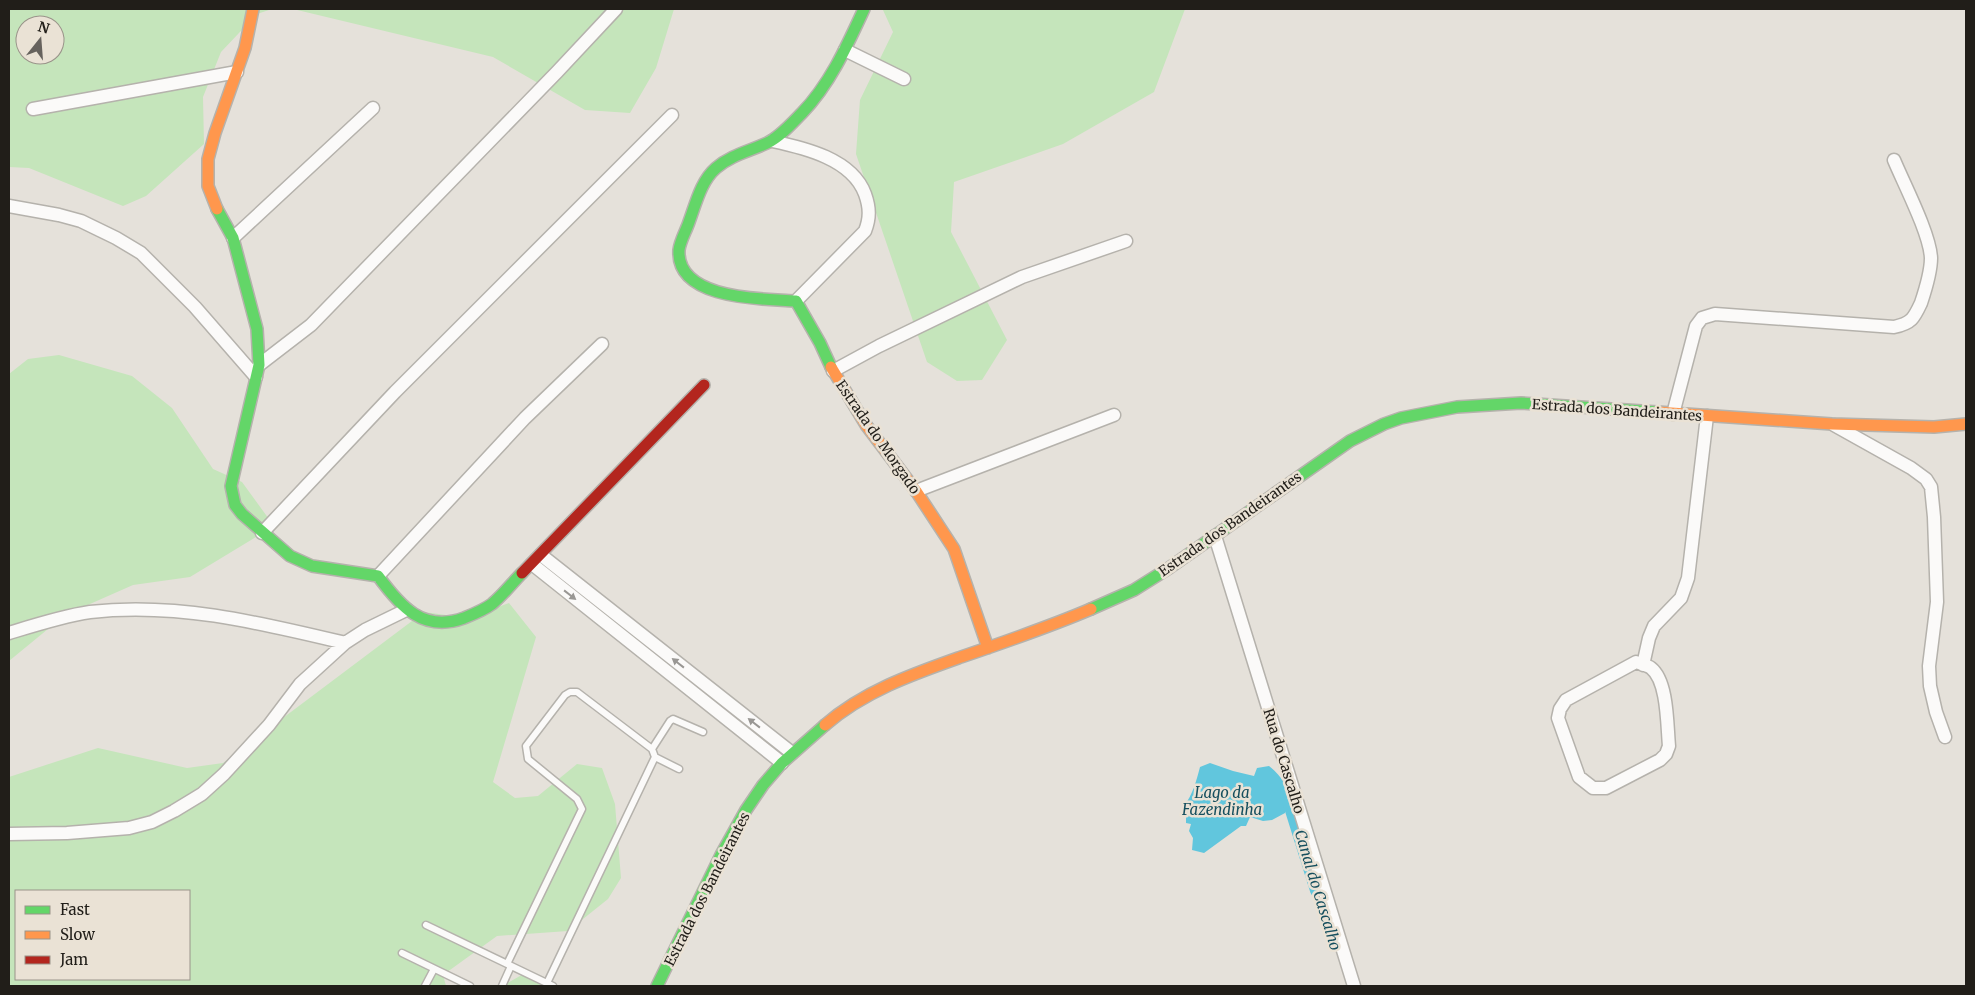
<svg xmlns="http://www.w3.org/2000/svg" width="1975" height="995" font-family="Merriweather,serif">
<rect width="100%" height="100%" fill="#e5e1da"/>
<path fill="#c5e5bb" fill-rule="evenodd" d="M 9,9 L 272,9 L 257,14 L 221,52 L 203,97 L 204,144 L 146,196 L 123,206 L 29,168 L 9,167 ZM 25,25 L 55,25 L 55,55 L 25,55 Z
M 293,9 L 674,9 L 656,68 L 630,113 L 585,110 L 493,57 Z
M 878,9 L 1185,9 L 1154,92 L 1063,144 L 954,182 L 951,232 L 1007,340 L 982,380 L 957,381 L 927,362 L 856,154 L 860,100 L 893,32 L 883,10 Z
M 59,355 L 132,376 L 172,408 L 213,469 L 242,482 L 274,526 L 190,577 L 133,585 L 65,615 L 9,661 L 9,374 L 28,359 Z
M 509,603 L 536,637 L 493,782 L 515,798 L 538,796 L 577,764 L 602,768 L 615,804 L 621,878 L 608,899 L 568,931 L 497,936 L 443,975 L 446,986 L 9,986 L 9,777 L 98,748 L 187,768 L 223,763 L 424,612 L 468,618 ZM 16,891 L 189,891 L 189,979 L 16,979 Z
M 527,972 L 550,979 L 550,986 L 502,986 Z"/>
<path fill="#61c6dd" d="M 1210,763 L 1233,771 L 1254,776 L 1257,768 L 1269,766 C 1287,781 1289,790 1285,813 L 1272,820 L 1263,821 L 1250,817 L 1246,826 L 1241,826 L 1204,853 L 1192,850 L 1193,838 L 1189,831 L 1191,824 L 1186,823 L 1186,817 L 1184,806 C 1193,794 1196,782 1200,767 Z"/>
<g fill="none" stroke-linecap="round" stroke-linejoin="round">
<path stroke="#61c6dd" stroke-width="16" d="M 1288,794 L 1318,890"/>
<g stroke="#b5b2ac" stroke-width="9">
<path id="lane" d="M 652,749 L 670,721 L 673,719 L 703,732
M 655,757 L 679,769
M 426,925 L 553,986
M 402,953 L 470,986
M 507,964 L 582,809 L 577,799 L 528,759 L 526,746 L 565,695 L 570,692 L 577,692 L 652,749 L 655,757 L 547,983
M 425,986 L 434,969
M 502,986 L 511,966"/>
</g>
<g stroke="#b5b2ac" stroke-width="15">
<path id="street" d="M 845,50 L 904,79
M 33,109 L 237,72
M 772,141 C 805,148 852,159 865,194 C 870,208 870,218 865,231 L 796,301
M 9,206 L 59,215 L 81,221 L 116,238 L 141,253 L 195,307 L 256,377
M 233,238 L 373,108
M 259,365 L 311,325 L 557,72 L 616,9
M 833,371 L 879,346 L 1022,277 L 1126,241
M 1673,414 L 1696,326 L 1702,318 L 1715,314 L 1894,327 C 1912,323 1914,318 1921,303 C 1925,291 1931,270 1931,258 C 1930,234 1904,184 1894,160
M 1834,425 L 1911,468 L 1926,479 L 1931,487 L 1934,517 L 1937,602 L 1929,666 L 1930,686 L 1936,712 L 1945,737
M 916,491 L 1114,415
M 262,533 L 395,392 L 672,115
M 1215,536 L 1354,986
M 541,555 L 792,753
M 532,564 L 782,763
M 378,576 L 525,418 L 602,344
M 9,633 C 35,625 63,616 90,612 C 177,602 261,623 345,643
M 1636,662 C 1640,664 1647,665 1651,668 C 1668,681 1667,726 1669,746 L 1666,754 L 1660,760 L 1606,788 L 1593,788 L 1579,777 L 1558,718 L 1560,709 L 1566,700 Z
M 1643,665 L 1649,638 L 1654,626 L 1681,598 L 1688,578 L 1707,416
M 9,834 L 67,833 L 129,828 L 152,822 L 174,811 L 202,794 L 224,774 L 269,725 L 300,684 L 345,643 L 365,630 L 406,610"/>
</g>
<g stroke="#b5b2ac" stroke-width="14">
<path id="fast" d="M 217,209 L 233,238 L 257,329 L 259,365 L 231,486 L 235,505 L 242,514 L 290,556 L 312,566 L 378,576 C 400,606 423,633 464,618 C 474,614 484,610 492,604 C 503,595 512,583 522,573
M 831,367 L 820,343 L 796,301 C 763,299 676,300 679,250 C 680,241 686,231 689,222 C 696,203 701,181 716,168 C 731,155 750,151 767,143 C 780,137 792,123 802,113 C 830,84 847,46 864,9
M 1091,609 L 1134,590 L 1169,568 L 1350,441 L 1384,424 L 1401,418 L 1457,407 L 1521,403 L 1657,412
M 657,986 L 721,855 L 746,810 L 763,785 L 782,763 L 825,725"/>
</g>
<g stroke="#b5b2ac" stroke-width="14">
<path id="slow" d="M 217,209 L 208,186 L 208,159 L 215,133 L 245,48 L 253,9
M 831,367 L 866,425 L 916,491 L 954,549 L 988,648
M 1657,412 L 1832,424 L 1934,427 L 1966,424
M 825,725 C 864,691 913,674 961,657 C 1005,642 1049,627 1091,609"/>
</g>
<g stroke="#b5b2ac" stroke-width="14">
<path id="jam" d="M 522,573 L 704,385"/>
</g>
<use href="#lane" stroke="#fbfaf9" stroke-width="6"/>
<use href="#street" stroke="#fbfaf9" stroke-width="12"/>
<use href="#fast" stroke="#63d668" stroke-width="11"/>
<use href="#slow" stroke="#ff974d" stroke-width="11"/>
<use href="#jam" stroke="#b3261e" stroke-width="11"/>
</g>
<defs><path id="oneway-solid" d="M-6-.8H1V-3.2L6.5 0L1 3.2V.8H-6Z" transform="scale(1.25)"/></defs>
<g fill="#999794">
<use href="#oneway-solid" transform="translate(570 595) rotate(38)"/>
<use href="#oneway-solid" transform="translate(678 663) rotate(-142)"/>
<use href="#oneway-solid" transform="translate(754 723) rotate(-142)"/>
</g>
<g text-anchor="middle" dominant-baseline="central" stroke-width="5" stroke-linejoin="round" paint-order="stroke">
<g font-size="14" fill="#211e19" stroke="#eae2d5">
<text transform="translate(1617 410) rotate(4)">Estrada dos Bandeirantes</text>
<text transform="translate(878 437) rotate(55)">Estrada do Morgado</text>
<text transform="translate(1230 524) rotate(-35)">Estrada dos Bandeirantes</text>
<text transform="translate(1284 761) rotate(73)">Rua do Cascalho</text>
<text transform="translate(707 889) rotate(-63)">Estrada dos Bandeirantes</text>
</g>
<g font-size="15" font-style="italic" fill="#164f5e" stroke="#eae2d5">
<text x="1222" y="792">Lago da<tspan x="1222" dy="17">Fazendinha</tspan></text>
<text transform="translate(1318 890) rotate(73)">Canal do Cascalho</text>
</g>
</g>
<rect width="1975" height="995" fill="none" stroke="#211e19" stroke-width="20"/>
<rect x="15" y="890" width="175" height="90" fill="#eae2d5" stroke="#9a948a"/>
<rect x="25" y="906" width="25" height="8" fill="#63d668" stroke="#9a948a"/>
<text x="60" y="915" font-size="15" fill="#211e19">Fast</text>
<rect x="25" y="931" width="25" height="8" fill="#ff974d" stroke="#9a948a"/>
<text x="60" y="940" font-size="15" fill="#211e19">Slow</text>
<rect x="25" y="956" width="25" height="8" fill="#b3261e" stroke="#9a948a"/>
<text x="60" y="965" font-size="15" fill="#211e19">Jam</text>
<g transform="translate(40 40) rotate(17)"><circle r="24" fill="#eae2d5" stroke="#9a948a"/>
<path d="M0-4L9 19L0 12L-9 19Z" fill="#66625d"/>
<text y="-8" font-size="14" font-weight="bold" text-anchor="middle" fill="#211e19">N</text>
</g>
</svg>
